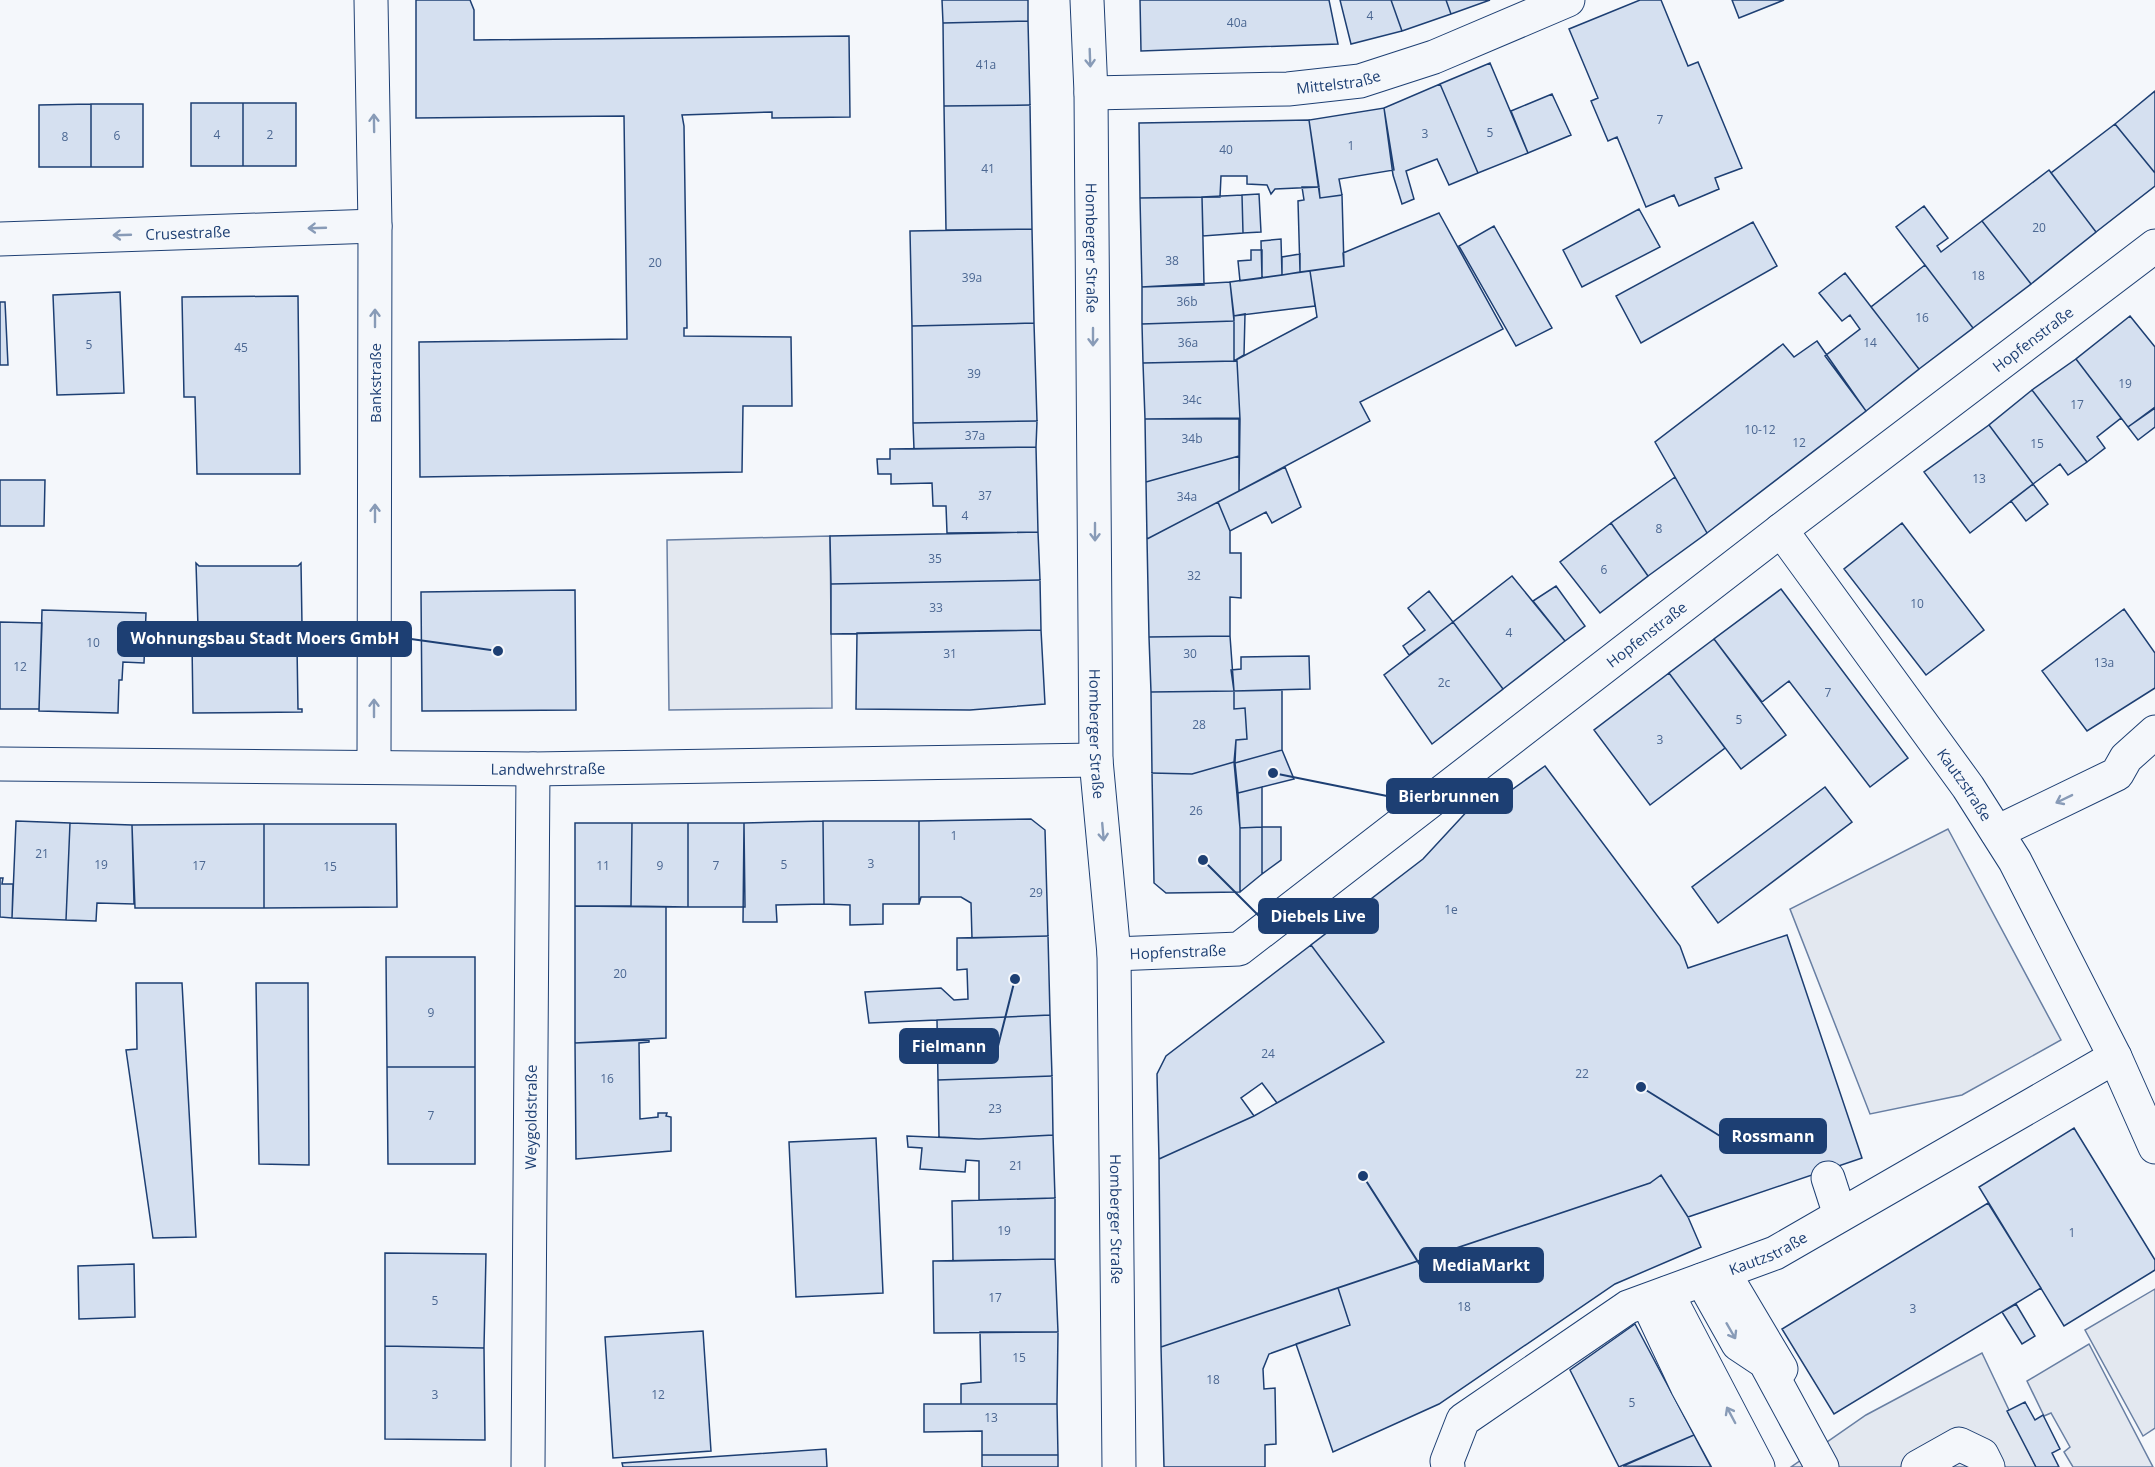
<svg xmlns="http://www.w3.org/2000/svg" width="2155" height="1467" font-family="'Open Sans',sans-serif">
<rect width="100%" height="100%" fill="#f4f7fb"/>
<path fill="#e3e8f0" stroke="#687fa3" stroke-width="1.5" d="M 830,536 L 832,708 L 669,710 L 667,540 Z
M 1948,829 L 2061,1040 L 1962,1095 L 1870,1114 L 1790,909 Z
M 2155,1289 L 2155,1428 L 2143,1436 L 2085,1330 Z
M 2089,1344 L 2153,1467 L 2073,1467 L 2064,1452 L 2070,1447 L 2051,1413 L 2044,1416 L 2027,1381 Z
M 1982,1353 L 2036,1467 L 1791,1467 L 1866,1415 Z"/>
<path fill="#d5e0f0" stroke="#1d3f73" stroke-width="1.5" d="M 416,0 L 470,0 L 474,10 L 474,40 L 849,36 L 850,117 L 772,118 L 772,112 L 682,115 L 684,126 L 687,328 L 684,328 L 684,336 L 791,337 L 792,406 L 743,406 L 742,472 L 420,477 L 419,342 L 627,339 L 624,116 L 416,118 Z
M 942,0 L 1028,0 L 1028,21 L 943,23 Z
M 1140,0 L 1329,0 L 1338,44 L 1141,51 Z
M 1340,0 L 1391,0 L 1402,31 L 1351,44 Z
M 1391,0 L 1446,0 L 1451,14 L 1402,31 Z
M 1446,0 L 1490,0 L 1451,14 Z
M 1640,0 L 1661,0 L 1688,66 L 1698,62 L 1742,168 L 1715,178 L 1719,189 L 1679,206 L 1674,195 L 1646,207 L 1617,137 L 1608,141 L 1591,101 L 1598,98 L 1569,29 Z
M 1732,0 L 1784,0 L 1739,18 Z
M 1028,21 L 1030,105 L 944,106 L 943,23 Z
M 1490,63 L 1528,153 L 1478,173 L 1440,84 Z
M 1440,84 L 1478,173 L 1449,185 L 1437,159 L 1406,171 L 1414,199 L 1402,204 L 1393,175 L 1384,108 Z
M 2155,91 L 2155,173 L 2115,124 Z
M 1552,94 L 1571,135 L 1528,153 L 1511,111 Z
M 191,103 L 243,103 L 243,166 L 191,166 Z
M 243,103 L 296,103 L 296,166 L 243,166 Z
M 91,104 L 143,104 L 143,167 L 91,167 Z
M 91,104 L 91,167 L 39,167 L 39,105 Z
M 1030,105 L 1032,229 L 946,230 L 944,106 Z
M 1384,108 L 1394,170 L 1339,179 L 1342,195 L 1320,198 L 1309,120 Z
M 1309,120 L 1319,187 L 1275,189 L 1271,194 L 1267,185 L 1247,184 L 1247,176 L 1221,176 L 1220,197 L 1140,198 L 1139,123 Z
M 2115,124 L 2155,173 L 2155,186 L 2096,232 L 2051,173 Z
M 2049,170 L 2096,232 L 2031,284 L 1982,221 Z
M 1302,187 L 1319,187 L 1320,198 L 1342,195 L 1344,266 L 1300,272 L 1298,201 L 1304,200 Z
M 1259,194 L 1261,232 L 1243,233 L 1242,195 Z
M 1242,195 L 1243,233 L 1203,236 L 1202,197 Z
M 1202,197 L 1204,285 L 1142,287 L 1140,198 Z
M 1924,206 L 1948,238 L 1937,246 L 1941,252 L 1982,221 L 2031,284 L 1973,328 L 1896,227 Z
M 1639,209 L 1660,247 L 1582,287 L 1563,250 Z
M 1439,213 L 1503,329 L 1360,402 L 1370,421 L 1239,491 L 1240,419 L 1237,361 L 1234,361 L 1317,317 L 1310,271 L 1344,266 L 1343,253 Z
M 1753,222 L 1777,266 L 1641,343 L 1616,296 Z
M 1494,226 L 1552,328 L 1516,346 L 1459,246 Z
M 1032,229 L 1034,323 L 912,326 L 910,231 Z
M 1281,239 L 1282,275 L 1262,278 L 1261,241 Z
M 1251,250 L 1262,250 L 1262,278 L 1240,281 L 1238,261 L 1251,260 Z
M 1300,254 L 1300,272 L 1282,275 L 1282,257 Z
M 1925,265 L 1973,328 L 1919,369 L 1871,307 Z
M 1310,271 L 1315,306 L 1234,316 L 1230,282 Z
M 1845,273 L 1919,369 L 1866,411 L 1825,356 L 1860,329 L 1850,315 L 1842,321 L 1819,293 Z
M 1230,282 L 1234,321 L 1142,324 L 1142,287 Z
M 120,292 L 124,393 L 57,395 L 53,295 Z
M 298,296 L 300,474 L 197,474 L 195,397 L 184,397 L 182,297 Z
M 0,302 L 5,302 L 8,365 L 0,365 Z
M 1245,314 L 1244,355 L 1234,361 L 1234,316 Z
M 2130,316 L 2155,347 L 2155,407 L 2128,427 L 2076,359 Z
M 1234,321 L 1234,361 L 1143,363 L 1142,324 Z
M 1034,323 L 1037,421 L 913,423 L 912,326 Z
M 1817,341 L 1866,411 L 1707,533 L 1655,442 L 1783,344 L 1794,357 Z
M 2076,359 L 2121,418 L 2097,437 L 2105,448 L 2087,462 L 2032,390 Z
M 1237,361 L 1240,419 L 1145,419 L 1143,363 Z
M 2032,390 L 2087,462 L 2068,475 L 2060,464 L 2033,484 L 1989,425 Z
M 2155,408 L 2155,427 L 2138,440 L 2128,427 Z
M 1239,418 L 1239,456 L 1146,482 L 1145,419 Z
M 1037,421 L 1036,447 L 914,449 L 913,423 Z
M 1989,425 L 2033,484 L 1970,533 L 1924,472 Z
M 1036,447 L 1038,532 L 947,533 L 946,506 L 933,506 L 932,483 L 891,484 L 891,474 L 878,474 L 877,459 L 890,459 L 890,449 Z
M 1239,456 L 1239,491 L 1147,539 L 1146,482 Z
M 1285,467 L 1301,507 L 1272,523 L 1266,512 L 1230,531 L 1218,502 Z
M 1675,477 L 1707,533 L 1648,576 L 1611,523 Z
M 0,480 L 45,480 L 44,526 L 0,526 Z
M 2033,484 L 2048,504 L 2026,521 L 2011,501 Z
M 1218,502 L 1230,531 L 1230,553 L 1241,553 L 1241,598 L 1230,597 L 1230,636 L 1149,637 L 1147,539 Z
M 1611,523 L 1648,576 L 1600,613 L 1560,562 Z
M 1902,523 L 1984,630 L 1926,675 L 1844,569 Z
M 1038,532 L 1040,580 L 831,584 L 830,536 Z
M 196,563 L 199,566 L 298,566 L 301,563 L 302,625 L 293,625 L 293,644 L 301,643 L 301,646 L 297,646 L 298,709 L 302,709 L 302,712 L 193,713 L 192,643 L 197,643 L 198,627 Z
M 1512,576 L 1565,641 L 1503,689 L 1453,622 Z
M 1040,580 L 1041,630 L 831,634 L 831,584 Z
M 1556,586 L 1585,626 L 1565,641 L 1533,601 Z
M 1781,589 L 1908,758 L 1870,787 L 1789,681 L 1762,702 L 1714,639 Z
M 575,590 L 576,710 L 422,711 L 421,592 Z
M 1429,591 L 1453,622 L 1409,655 L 1403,646 L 1425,630 L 1408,608 Z
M 2124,609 L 2155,653 L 2155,688 L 2087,731 L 2042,671 Z
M 42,610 L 146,613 L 144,663 L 123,662 L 122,680 L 119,680 L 118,713 L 39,711 Z
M 0,622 L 42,623 L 39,709 L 0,709 Z
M 1453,622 L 1503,689 L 1432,744 L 1384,675 Z
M 1041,630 L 1045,704 L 970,710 L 856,709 L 857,633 Z
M 1230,636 L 1234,691 L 1151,692 L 1149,637 Z
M 1714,639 L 1786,735 L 1741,769 L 1669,673 Z
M 1309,656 L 1310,689 L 1234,691 L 1231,670 L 1241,669 L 1241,657 Z
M 1669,673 L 1725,748 L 1650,805 L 1594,730 Z
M 1282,690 L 1282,750 L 1235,763 L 1236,740 L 1247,739 L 1245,708 L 1234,709 L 1234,691 Z
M 1234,691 L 1234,709 L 1245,708 L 1247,739 L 1236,740 L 1234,762 L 1192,774 L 1152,773 L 1151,692 Z
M 1282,750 L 1294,779 L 1238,793 L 1235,763 Z
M 1234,762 L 1240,828 L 1240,892 L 1166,893 L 1154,883 L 1152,773 L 1192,774 Z
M 1545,766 L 1680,946 L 1688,968 L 1787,935 L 1862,1158 L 1688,1217 L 1661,1175 L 1650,1183 L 1161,1347 L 1159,1159 L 1254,1116 L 1384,1042 L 1311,945 L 1423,859 L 1484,793 L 1510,791 Z
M 1262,787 L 1262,827 L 1240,828 L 1238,793 Z
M 1825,787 L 1852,822 L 1718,923 L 1692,887 Z
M 1031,819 L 1045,830 L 1048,936 L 972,938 L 971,903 L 961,897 L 921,897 L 919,904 L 919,821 Z
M 16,821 L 70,823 L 66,920 L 12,918 Z
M 823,821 L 919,821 L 919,904 L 883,904 L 883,924 L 850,925 L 850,905 L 824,904 Z
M 823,821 L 824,904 L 776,905 L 777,922 L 743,922 L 744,823 Z
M 70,823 L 132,825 L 134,904 L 97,903 L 96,921 L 66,920 Z
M 575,823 L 632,823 L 631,906 L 575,906 Z
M 632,823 L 688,823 L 688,907 L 631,906 Z
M 688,823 L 744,823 L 745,907 L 688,907 Z
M 264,824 L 396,824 L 397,907 L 264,908 Z
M 264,824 L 264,908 L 135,908 L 132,825 Z
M 1262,827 L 1281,827 L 1281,860 L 1262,874 Z
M 1262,827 L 1262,874 L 1240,892 L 1240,828 Z
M 0,878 L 3,878 L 2,884 L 13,884 L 12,918 L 0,917 Z
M 575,906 L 666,907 L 666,1038 L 575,1043 Z
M 1048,936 L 1050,1015 L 869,1023 L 865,992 L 941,988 L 954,1000 L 968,999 L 967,969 L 957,970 L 957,938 Z
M 1311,945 L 1384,1042 L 1277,1103 L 1262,1083 L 1241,1098 L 1254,1116 L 1159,1159 L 1157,1074 L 1166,1056 Z
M 386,957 L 475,957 L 475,1067 L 387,1067 Z
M 136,983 L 182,983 L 196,1237 L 153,1238 L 126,1050 L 137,1049 Z
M 256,983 L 308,983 L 309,1165 L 259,1164 Z
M 1050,1015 L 1052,1076 L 938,1080 L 937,1020 Z
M 649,1040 L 649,1042 L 639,1043 L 640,1119 L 658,1117 L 658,1113 L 667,1113 L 666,1116 L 671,1117 L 671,1151 L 576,1159 L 575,1043 Z
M 387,1067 L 475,1067 L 475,1164 L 388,1164 Z
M 1052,1076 L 1053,1135 L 979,1139 L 939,1137 L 938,1080 Z
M 2074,1128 L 2155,1260 L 2155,1270 L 2064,1326 L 1979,1187 Z
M 1053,1135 L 1055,1198 L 979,1200 L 979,1161 L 966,1160 L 965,1172 L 920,1169 L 922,1148 L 908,1147 L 907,1136 L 979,1139 Z
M 876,1138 L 883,1293 L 796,1297 L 789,1142 Z
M 1661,1175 L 1688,1217 L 1701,1247 L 1615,1284 L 1439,1404 L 1333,1452 L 1296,1344 L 1350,1325 L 1338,1288 L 1650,1183 Z
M 1055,1198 L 1055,1259 L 953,1261 L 952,1201 Z
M 1988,1203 L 2041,1288 L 1834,1414 L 1782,1329 Z
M 385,1253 L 486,1254 L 484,1348 L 385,1346 Z
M 1055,1259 L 1058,1332 L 934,1333 L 933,1261 Z
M 134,1264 L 135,1317 L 79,1319 L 78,1266 Z
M 1338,1288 L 1350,1325 L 1269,1354 L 1263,1369 L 1264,1389 L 1275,1388 L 1276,1444 L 1265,1445 L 1265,1467 L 1164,1467 L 1161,1347 Z
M 2016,1304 L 2035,1336 L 2022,1344 L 2002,1312 Z
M 1635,1324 L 1694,1435 L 1619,1467 L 1570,1370 Z
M 703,1331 L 711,1451 L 613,1458 L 605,1337 Z
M 980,1332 L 1058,1332 L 1057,1404 L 961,1404 L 961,1384 L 981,1382 Z
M 385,1346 L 484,1348 L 485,1440 L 385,1439 Z
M 2025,1402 L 2035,1420 L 2043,1415 L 2060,1449 L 2052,1453 L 2059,1467 L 2036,1467 L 2007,1411 Z
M 924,1404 L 1057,1404 L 1058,1455 L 982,1455 L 982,1431 L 924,1432 Z
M 1694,1435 L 1711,1467 L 1623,1466 Z
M 826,1449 L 827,1467 L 623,1467 L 622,1463 Z
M 982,1455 L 1058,1455 L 1058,1467 L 982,1467 Z"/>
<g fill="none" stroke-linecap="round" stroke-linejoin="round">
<g stroke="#1d3f73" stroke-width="35">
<g id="minor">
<path d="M 371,0 L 375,226 L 374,767"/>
<path id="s1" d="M 1087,0 L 1091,93 L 1096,760 L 1114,954 L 1119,1467"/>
<path id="s2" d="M 1091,93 L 1288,89 L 1360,81 L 1434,57 L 1568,0"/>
<path id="s3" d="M 0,239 L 375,226"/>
<path id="s4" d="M 1781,530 L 1968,787 L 2015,861 L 2115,1057 L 2155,1147"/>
<path id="s5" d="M 0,764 L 533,769 L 1096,760"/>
<path d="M 1997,832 L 2117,774 L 2126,758 L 2155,732"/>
<path id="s6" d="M 1114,954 L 1239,949 L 1781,530 L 2155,246"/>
<path d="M 1828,1178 L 1840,1215"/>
<path d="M 1724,1273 L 1781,1369"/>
<path d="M 1702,1280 L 1738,1344 L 1765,1362 L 1822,1467"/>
<path d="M 1667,1293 L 1758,1467"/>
<path d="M 1647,1301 L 1687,1386 L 1731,1467"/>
<path id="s7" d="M 528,1467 L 533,769"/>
<path id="s8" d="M 1448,1467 L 1447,1461 L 1463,1420 L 1628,1307 L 1775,1253 L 2115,1057"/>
<path d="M 1918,1467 L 1959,1444 L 1982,1455 L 1988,1467"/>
</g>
</g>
<use href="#minor" stroke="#f4f7fb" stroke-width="33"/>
</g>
<defs><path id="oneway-shaft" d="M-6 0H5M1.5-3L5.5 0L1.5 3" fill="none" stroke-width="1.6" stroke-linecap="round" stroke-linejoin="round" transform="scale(1.5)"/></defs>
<g stroke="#889bb7">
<use href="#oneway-shaft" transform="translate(1090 58) rotate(88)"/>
<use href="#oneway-shaft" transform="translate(374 123) rotate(-91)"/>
<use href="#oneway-shaft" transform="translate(317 228) rotate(178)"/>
<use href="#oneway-shaft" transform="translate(122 235) rotate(178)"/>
<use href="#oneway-shaft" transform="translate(375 318) rotate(-90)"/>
<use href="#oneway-shaft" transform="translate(1093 337) rotate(90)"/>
<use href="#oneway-shaft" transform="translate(375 513) rotate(-90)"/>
<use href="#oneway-shaft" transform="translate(1095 532) rotate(90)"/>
<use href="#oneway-shaft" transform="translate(374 708) rotate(-90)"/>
<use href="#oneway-shaft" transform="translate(2064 799) rotate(154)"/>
<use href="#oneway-shaft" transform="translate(1103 832) rotate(85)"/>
<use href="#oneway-shaft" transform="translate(1731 1331) rotate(60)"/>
<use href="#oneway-shaft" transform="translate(1731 1415) rotate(-118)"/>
</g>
<g text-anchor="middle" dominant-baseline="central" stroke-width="4.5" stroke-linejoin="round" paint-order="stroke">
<g font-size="12" fill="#4b6792">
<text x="1370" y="15">4</text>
<text x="1237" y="22">40a</text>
<text x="986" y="64">41a</text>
<text x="1660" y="119">7</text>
<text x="1490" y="132">5</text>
<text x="1425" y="133">3</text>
<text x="217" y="134">4</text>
<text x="270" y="134">2</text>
<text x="117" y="135">6</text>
<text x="65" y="136">8</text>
<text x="1351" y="145">1</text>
<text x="1226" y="149">40</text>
<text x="988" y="168">41</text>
<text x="2039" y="227">20</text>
<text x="1172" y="260">38</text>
<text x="655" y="262">20</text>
<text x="1978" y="275">18</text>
<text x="972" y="277">39a</text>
<text x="1187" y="301">36b</text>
<text x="1922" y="317">16</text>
<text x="1188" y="342">36a</text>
<text x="1870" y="342">14</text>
<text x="89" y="344">5</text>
<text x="241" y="347">45</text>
<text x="974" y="373">39</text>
<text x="2125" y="383">19</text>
<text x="1192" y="399">34c</text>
<text x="2077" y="404">17</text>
<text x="1760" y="429">10-12</text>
<text x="975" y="435">37a</text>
<text x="1192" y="438">34b</text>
<text x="1799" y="442">12</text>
<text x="2037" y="443">15</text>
<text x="1979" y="478">13</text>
<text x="985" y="495">37</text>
<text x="1187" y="496">34a</text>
<text x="965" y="515">4</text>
<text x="1659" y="528">8</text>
<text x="935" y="558">35</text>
<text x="1604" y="569">6</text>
<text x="1194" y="575">32</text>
<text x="1917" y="603">10</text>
<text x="936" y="607">33</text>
<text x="1509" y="632">4</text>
<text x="93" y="642">10</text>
<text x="950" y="653">31</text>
<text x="1190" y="653">30</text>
<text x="2104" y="662">13a</text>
<text x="20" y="666">12</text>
<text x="1444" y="682">2c</text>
<text x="1828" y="692">7</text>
<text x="1739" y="719">5</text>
<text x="1199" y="724">28</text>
<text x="1660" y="739">3</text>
<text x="1196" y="810">26</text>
<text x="954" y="835">1</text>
<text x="42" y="853">21</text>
<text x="871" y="863">3</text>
<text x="101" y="864">19</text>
<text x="784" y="864">5</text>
<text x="199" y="865">17</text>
<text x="603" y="865">11</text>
<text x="660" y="865">9</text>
<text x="716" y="865">7</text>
<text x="330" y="866">15</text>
<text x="1036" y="892">29</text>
<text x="1451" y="909">1e</text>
<text x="620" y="973">20</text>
<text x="431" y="1012">9</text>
<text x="1268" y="1053">24</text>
<text x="1582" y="1073">22</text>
<text x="607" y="1078">16</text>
<text x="995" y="1108">23</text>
<text x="431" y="1115">7</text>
<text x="1016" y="1165">21</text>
<text x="1004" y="1230">19</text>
<text x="2072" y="1232">1</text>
<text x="995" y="1297">17</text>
<text x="435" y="1300">5</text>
<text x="1464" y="1306">18</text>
<text x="1913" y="1308">3</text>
<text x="1019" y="1357">15</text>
<text x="1213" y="1379">18</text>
<text x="435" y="1394">3</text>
<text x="658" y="1394">12</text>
<text x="1632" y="1402">5</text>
<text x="991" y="1417">13</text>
</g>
<g font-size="15" fill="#1d3f73" stroke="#f4f7fb">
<text stroke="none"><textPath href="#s2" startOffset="248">Mittelstraße</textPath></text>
<text stroke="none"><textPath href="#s3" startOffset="188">Crusestraße</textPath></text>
<text stroke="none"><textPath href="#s1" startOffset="248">Homberger Straße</textPath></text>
<text stroke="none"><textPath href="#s6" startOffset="1126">Hopfenstraße</textPath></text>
<text transform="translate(375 383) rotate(-90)">Bankstraße</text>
<text stroke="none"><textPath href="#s6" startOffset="640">Hopfenstraße</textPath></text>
<text stroke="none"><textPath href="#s1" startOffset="734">Homberger Straße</textPath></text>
<text stroke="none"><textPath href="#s5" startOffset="548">Landwehrstraße</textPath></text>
<text stroke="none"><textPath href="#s4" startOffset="314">Kautzstraße</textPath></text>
<text stroke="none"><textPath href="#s6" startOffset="64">Hopfenstraße</textPath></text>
<text stroke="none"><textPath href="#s7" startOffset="350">Weygoldstraße</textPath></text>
<text stroke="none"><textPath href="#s1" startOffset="1220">Homberger Straße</textPath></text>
<text stroke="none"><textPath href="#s8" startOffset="400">Kautzstraße</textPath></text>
</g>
</g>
<path fill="none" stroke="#1d3f73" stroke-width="2" d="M498 651L411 639M1273 773L1387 796M1203 860L1259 916M1015 979L998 1046M1641 1087L1720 1136M1363 1176L1420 1265"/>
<g fill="#1d3f73" stroke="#f4f7fb" stroke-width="2">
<circle cx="498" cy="651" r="6"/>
<circle cx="1273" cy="773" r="6"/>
<circle cx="1203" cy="860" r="6"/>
<circle cx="1015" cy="979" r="6"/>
<circle cx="1641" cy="1087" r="6"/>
<circle cx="1363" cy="1176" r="6"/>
</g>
<g fill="#1d3f73" stroke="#1d3f73" stroke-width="2">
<rect x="118" y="622" width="293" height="34" rx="6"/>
<rect x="1387" y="779" width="125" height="34" rx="6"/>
<rect x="1259" y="899" width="119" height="34" rx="6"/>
<rect x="900" y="1029" width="98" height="34" rx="6"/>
<rect x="1720" y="1119" width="106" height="34" rx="6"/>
<rect x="1420" y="1248" width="123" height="34" rx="6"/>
</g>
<g font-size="16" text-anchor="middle" font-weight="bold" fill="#fff">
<text x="265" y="644">Wohnungsbau Stadt Moers GmbH</text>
<text x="1449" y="802">Bierbrunnen</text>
<text x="1318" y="922">Diebels Live</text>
<text x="949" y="1052">Fielmann</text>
<text x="1773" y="1142">Rossmann</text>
<text x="1481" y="1271">MediaMarkt</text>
</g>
</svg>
